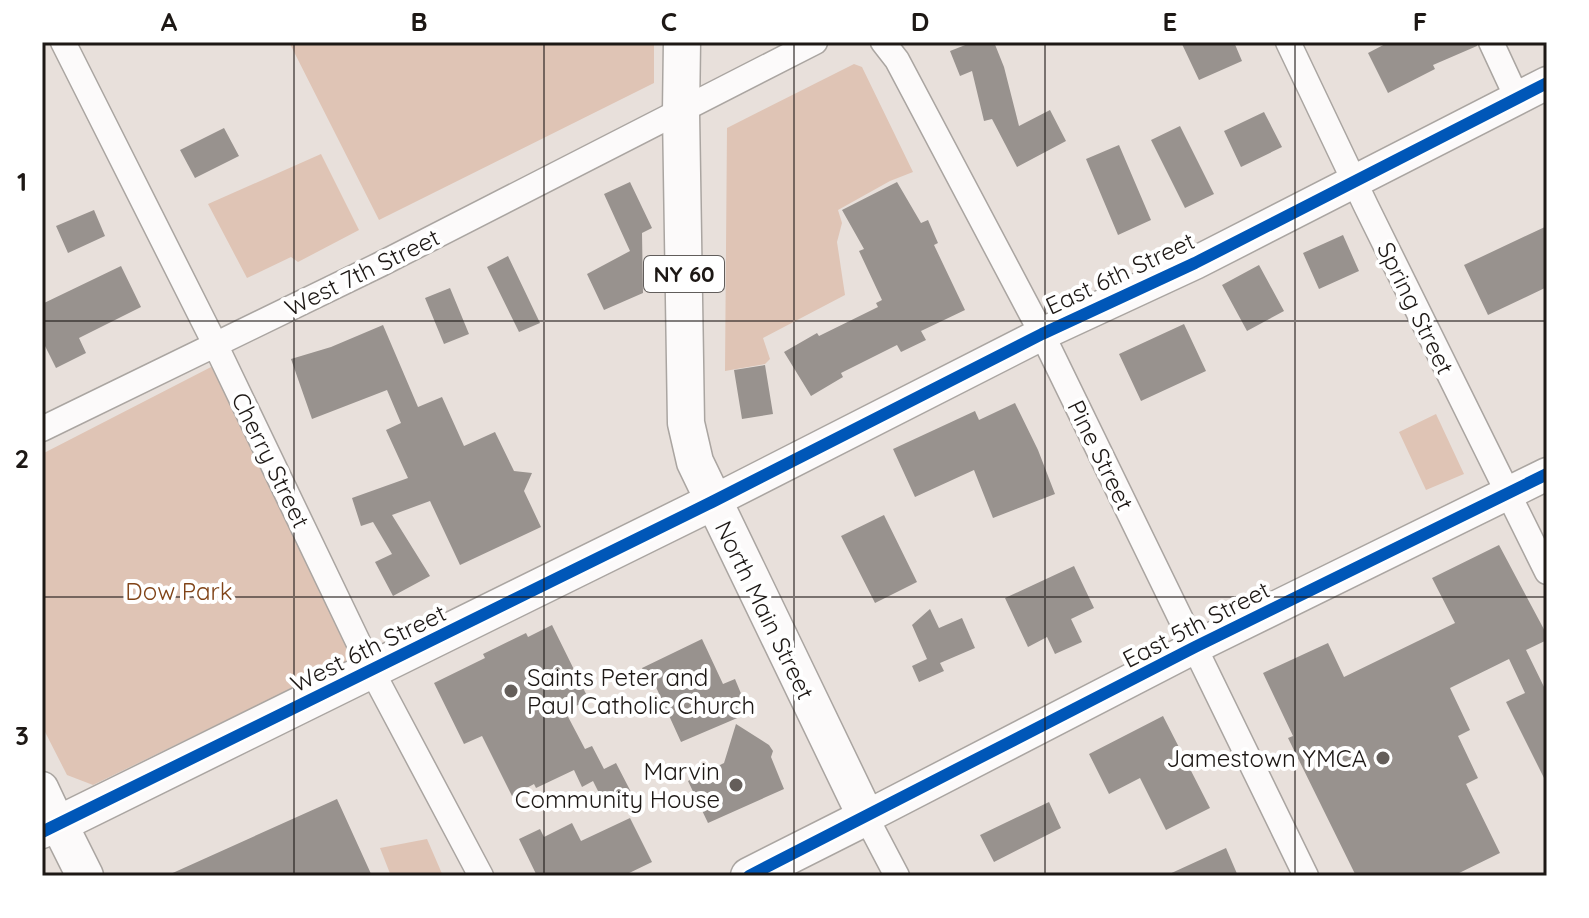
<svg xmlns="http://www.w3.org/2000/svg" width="1589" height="918" font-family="Quicksand,sans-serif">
<rect width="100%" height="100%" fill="#e8e0db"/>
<path fill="#dfc4b5" d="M 289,42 L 654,42 L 654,83 L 379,220 Z
M 854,64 L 862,67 L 913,172 L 890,181 L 838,210 L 842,223 L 837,242 L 845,295 L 763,338 L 770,359 L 765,364 L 725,371 L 727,128 Z
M 321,154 L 359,230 L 298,262 L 291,257 L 247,278 L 208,204 Z
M 213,366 L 356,657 L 93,785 L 67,775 L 42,726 L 42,454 Z
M 1436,414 L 1464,474 L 1426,490 L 1399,432 Z
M 427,839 L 443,876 L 391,876 L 380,848 Z"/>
<path fill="#98928e" d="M 973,42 L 994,42 L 1004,67 L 1019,126 L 1050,110 L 1066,141 L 1017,167 L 992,119 L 984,121 L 972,71 L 960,76 L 950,51 Z
M 1181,42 L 1234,42 L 1242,61 L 1199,80 Z
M 1389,42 L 1476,42 L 1477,46 L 1433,65 L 1435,69 L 1388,93 L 1368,53 Z
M 1264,112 L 1282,147 L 1241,167 L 1224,131 Z
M 1180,126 L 1214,194 L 1185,208 L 1151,140 Z
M 224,128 L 239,156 L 195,178 L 180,150 Z
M 1119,145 L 1151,220 L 1118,235 L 1086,159 Z
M 630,182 L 652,228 L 642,233 L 643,293 L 604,310 L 587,274 L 630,251 L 604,194 Z
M 897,182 L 921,223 L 928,220 L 938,243 L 934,245 L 965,310 L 921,331 L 926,340 L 901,352 L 897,345 L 841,373 L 843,377 L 811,396 L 784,352 L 817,333 L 819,336 L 878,307 L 876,303 L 882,300 L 859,251 L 864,249 L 842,210 Z
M 94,210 L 105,236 L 68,253 L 56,226 Z
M 1547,226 L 1547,287 L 1488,315 L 1464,265 Z
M 1343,235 L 1359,271 L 1319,289 L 1303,253 Z
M 508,256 L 540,323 L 519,332 L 487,267 Z
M 1259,265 L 1284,311 L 1247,331 L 1222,285 Z
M 121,266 L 141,307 L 79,338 L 86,353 L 56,368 L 42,340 L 42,304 Z
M 450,288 L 469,334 L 444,344 L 425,298 Z
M 1184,324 L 1206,371 L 1141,401 L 1119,354 Z
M 383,325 L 418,407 L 442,397 L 464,446 L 495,432 L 514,471 L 532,473 L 524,491 L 541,527 L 460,565 L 430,501 L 392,515 L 430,576 L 393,596 L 375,562 L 392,554 L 373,522 L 361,526 L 352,498 L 408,478 L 386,430 L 401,423 L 387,390 L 312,419 L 291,359 L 331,347 Z
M 765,365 L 773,414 L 742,419 L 734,370 Z
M 1015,403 L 1038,450 L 1055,494 L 993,518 L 974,470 L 915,497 L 893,449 L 975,411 L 979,420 Z
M 884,515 L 917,582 L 875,603 L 841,536 Z
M 1499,545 L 1547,635 L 1547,640 L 1526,650 L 1547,693 L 1547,784 L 1506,702 L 1525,693 L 1509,659 L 1450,688 L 1470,730 L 1458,736 L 1478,778 L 1466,784 L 1500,853 L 1453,876 L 1356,876 L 1288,738 L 1293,736 L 1263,673 L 1328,643 L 1344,677 L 1455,623 L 1432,578 Z
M 1074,566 L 1094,608 L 1071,619 L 1082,642 L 1055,654 L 1047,637 L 1028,647 L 1005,598 Z
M 930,609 L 939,628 L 962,618 L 975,648 L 940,663 L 944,671 L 919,682 L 912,666 L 927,659 L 912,625 Z
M 552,625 L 589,700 L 565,711 L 585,749 L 592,746 L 604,769 L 616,763 L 631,792 L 605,805 L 593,781 L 582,787 L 574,770 L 536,788 L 534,784 L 512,796 L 482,736 L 464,744 L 434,683 L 485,658 L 483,654 L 526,633 L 528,637 Z
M 702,639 L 723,684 L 735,679 L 749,713 L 681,742 L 656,687 L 652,688 L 642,668 Z
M 1163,716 L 1210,808 L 1166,830 L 1140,778 L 1109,794 L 1089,754 Z
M 736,724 L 769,745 L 773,751 L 771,757 L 784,789 L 708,823 L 688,781 L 724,763 Z
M 337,799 L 372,876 L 166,876 Z
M 1049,802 L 1061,828 L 994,862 L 980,835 Z
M 630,818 L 652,862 L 623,876 L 537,876 L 519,839 L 540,829 L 544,837 L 572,823 L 581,841 Z
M 1226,848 L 1238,876 L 1165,876 Z"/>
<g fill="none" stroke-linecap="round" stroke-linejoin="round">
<g stroke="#aaa5a1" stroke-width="27">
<path id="minor" d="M 63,42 L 215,344 L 372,671 L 481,876
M 883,42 L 897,60 L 1042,334 L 1306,876
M 1288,42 L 1366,206 L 1547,572
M 1491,42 L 1517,98
M 42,429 L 381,264 L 815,42
M 866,817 L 897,876"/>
</g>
<g stroke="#aaa5a1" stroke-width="35">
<path id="major" d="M 712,502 L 1042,334 L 1195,263 L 1547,83
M 42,788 L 59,824 L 42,832
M 866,817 L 1195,647 L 1547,474"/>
</g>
<g stroke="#aaa5a1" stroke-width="39">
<path id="highway" d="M 682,42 L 681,112 L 686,423 L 695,462 L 866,817 L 749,876
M 85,876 L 59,824 L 712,502"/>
</g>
<use href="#minor" stroke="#fcfafa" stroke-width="24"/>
<use href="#major" stroke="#fcfafa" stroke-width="32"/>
<use href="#highway" stroke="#fcfafa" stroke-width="36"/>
<g stroke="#fff" stroke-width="17">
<path id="cycleway" d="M 42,832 L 712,502 L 1042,334 L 1195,263 L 1547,83
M 749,876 L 1195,647 L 1547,474"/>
</g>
<use href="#cycleway" stroke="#0057b8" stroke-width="12"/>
</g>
<path fill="none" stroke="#1d1815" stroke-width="2" stroke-opacity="0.55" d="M 294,42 L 294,876M 544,42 L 544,876M 794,42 L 794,876M 1045,42 L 1045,876M 1295,42 L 1295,876M 42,321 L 1547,321M 42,597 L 1547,597"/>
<g fill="#645e5a" stroke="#fff" stroke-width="3">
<circle cx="511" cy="691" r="8"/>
<circle cx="1383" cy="758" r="8"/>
<circle cx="736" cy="785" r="8"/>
</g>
<g text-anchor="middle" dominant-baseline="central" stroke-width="8" stroke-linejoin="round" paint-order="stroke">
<rect fill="#fff" stroke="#615d5b" stroke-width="2" x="644" y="256" width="80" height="36" rx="6"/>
<g font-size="22" font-weight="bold" fill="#1d1815">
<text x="684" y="274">NY 60</text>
</g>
<g font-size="24" fill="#1d1815" stroke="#fff">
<text transform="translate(362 272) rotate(-26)">West 7th Street</text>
<text transform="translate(1120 273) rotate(-25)">East 6th Street</text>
<text transform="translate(1416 308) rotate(64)">Spring Street</text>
<text transform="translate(1101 455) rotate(64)">Pine Street</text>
<text transform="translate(271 460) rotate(64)">Cherry Street</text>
<text transform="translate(765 610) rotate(64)">North Main Street</text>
<text transform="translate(1196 624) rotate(-27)">East 5th Street</text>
<text transform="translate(368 648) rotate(-26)">West 6th Street</text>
</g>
<g font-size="24" fill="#814418" stroke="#fff">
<text x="179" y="591">Dow Park</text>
</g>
<g font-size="24" fill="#1d1815" stroke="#fff" text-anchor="end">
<text x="527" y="677" text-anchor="start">Saints Peter and<tspan x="527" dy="28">Paul Catholic Church</tspan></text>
<text x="1367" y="758">Jamestown YMCA</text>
<text x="720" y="771">Marvin<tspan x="720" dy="28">Community House</tspan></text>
</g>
</g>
<rect width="1589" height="918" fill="none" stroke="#ffffff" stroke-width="88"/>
<rect x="44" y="44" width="1501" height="830" fill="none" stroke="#1d1815" stroke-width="3"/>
<g font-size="26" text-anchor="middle" font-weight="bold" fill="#1d1815">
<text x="169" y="31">A</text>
<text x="419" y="31">B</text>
<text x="669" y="31">C</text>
<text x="920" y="31">D</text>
<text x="1170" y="31">E</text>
<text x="1420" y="31">F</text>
<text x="22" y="191">1</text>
<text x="22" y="468">2</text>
<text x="22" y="745">3</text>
</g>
</svg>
